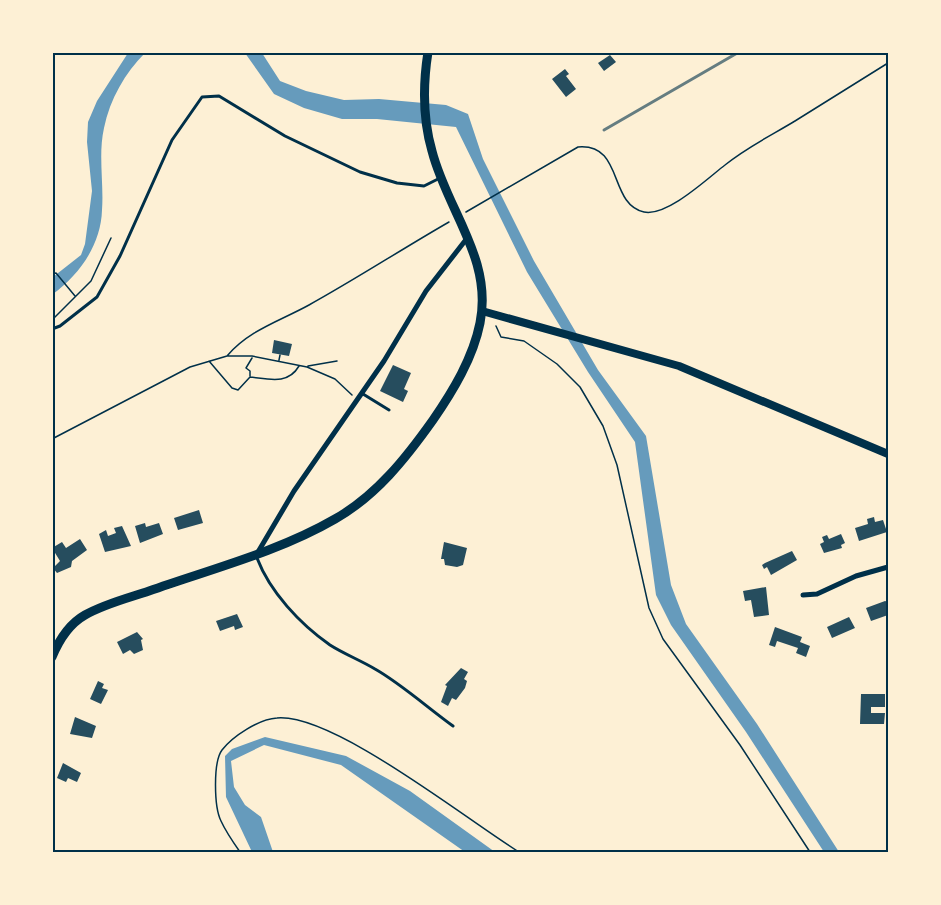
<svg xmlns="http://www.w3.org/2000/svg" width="941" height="905" font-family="Mulish,sans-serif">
<rect width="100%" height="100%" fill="#fdf0d5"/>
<path fill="#669bbc" d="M 128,53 L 145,53 C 125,73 110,99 104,128 C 98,155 104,183 102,210 C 101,245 79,275 53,294 L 53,277 L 81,255 L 85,244 L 92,191 L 87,142 L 88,122 L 97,101 Z
M 245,53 L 262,53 L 280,81 L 306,91 L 344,100 L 379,99 L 446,105 L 468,114 L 483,159 L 534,261 L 598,370 L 646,436 L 671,585 L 686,624 L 757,724 L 839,852 L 824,852 L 746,732 L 671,625 L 656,595 L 635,442 L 588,372 L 527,272 L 456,127 L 377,119 L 342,119 L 304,108 L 274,94 Z
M 265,737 L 346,756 L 410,791 L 495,852 L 465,852 L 341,765 L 264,745 L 231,761 L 234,787 L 245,805 L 261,817 L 273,852 L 252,852 L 226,797 L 225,756 L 232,749 Z"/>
<path fill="#264d5e" d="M 610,55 L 616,62 L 604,71 L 598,63 Z
M 565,69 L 569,74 L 566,76 L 576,89 L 566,97 L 552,79 Z
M 274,340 L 292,344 L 289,356 L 272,353 Z
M 393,365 L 411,373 L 404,389 L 408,391 L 403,402 L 380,391 Z
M 199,510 L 203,523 L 178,530 L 174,518 Z
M 874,517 L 875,522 L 883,520 L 887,532 L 859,541 L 855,528 L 868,524 L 867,519 Z
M 145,523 L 146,527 L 159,523 L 163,534 L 140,543 L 135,526 Z
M 122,526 L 131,546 L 105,552 L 99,534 L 106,530 L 108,536 L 116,533 L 114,528 Z
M 841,534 L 845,543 L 841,545 L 842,548 L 824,553 L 820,544 L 824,542 L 822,537 L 827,535 L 829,539 Z
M 80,539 L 87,550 L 72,561 L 71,567 L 57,573 L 53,568 L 60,561 L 52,548 L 62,542 L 66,548 Z
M 444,542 L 467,548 L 463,565 L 457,567 L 445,565 L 444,559 L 441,559 Z
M 792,551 L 797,560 L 771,575 L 767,567 L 764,569 L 762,565 L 765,563 Z
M 766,587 L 769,615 L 754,617 L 751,600 L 745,601 L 743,591 Z
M 885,601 L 888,602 L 888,615 L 871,621 L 866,608 Z
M 237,614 L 243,627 L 235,630 L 234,626 L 220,631 L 216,621 Z
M 849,617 L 855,628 L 832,638 L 827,627 Z
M 775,627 L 802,637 L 800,642 L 810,646 L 806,657 L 796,653 L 798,648 L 777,641 L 775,647 L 769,645 Z
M 137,632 L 143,639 L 141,640 L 143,650 L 134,654 L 130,650 L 123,654 L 117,642 Z
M 461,668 L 468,672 L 464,679 L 467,681 L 465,688 L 456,700 L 452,698 L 448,706 L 441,702 L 447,686 L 445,685 Z
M 98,681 L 104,684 L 102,688 L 108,690 L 101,704 L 90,699 Z
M 861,694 L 885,694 L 885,707 L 871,707 L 871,713 L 885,713 L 884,724 L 860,724 Z
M 75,717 L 96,726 L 92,738 L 70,734 Z
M 63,763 L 81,773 L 77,782 L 68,778 L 66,782 L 57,778 Z"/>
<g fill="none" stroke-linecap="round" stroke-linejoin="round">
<path stroke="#003049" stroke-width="1.5" d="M 466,212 L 578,147 C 624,143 608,204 644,212 C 667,217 708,178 725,165 C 747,147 772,135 795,121 C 826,102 857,82 888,63
M 52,274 L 56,273 L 75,296
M 52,320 L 91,281 L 111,238
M 496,326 L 501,337 L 524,341 L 557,364 L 580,387 L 603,426 L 617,465 L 649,608 L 663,639 L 740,745 L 810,852
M 227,356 C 249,330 280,321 309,305 C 356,279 402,249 449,222
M 279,360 L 280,355
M 209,361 L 232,388 L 238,390 L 250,377 C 269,379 288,385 299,366
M 308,366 L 337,361
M 250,376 L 250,371 L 246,368 L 252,358
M 52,439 L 190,367 L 227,356 L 252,356 L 307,367 L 335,379 L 352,395
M 240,852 C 233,842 226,832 221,821 C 214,807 213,762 222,750 C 233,736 259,719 277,718 C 333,713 467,820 519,852"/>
<path stroke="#003049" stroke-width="3" d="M 52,329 L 60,326 L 97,297 L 120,256 L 172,140 L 202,97 L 219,96 L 285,136 L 360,172 L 397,183 L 424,186 L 438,179
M 363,394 L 389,410
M 257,558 C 270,592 300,624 330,645 C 344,654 360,660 375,669 C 400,683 428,708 453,726"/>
<path stroke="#003049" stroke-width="5" d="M 258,552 L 294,491 L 384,361 L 426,291 L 468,237
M 803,595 L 817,594 L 856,576 L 888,567"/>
<path stroke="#003049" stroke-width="8" d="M 482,311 L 679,366 L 888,454"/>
<path stroke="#003049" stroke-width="9" d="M 52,657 C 59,640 69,624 85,615 C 104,604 128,598 149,591 C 211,569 278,552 335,519 C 376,496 406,458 433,420 C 453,391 473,358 480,323 C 493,259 447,210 432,151 C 423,120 423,84 428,52"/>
<path stroke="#657d81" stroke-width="3" d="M 604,130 L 739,52"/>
</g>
<rect width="941" height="905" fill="none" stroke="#fdf0d5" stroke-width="108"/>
<rect x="54" y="54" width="833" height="797" fill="none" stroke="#003049" stroke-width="2"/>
</svg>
